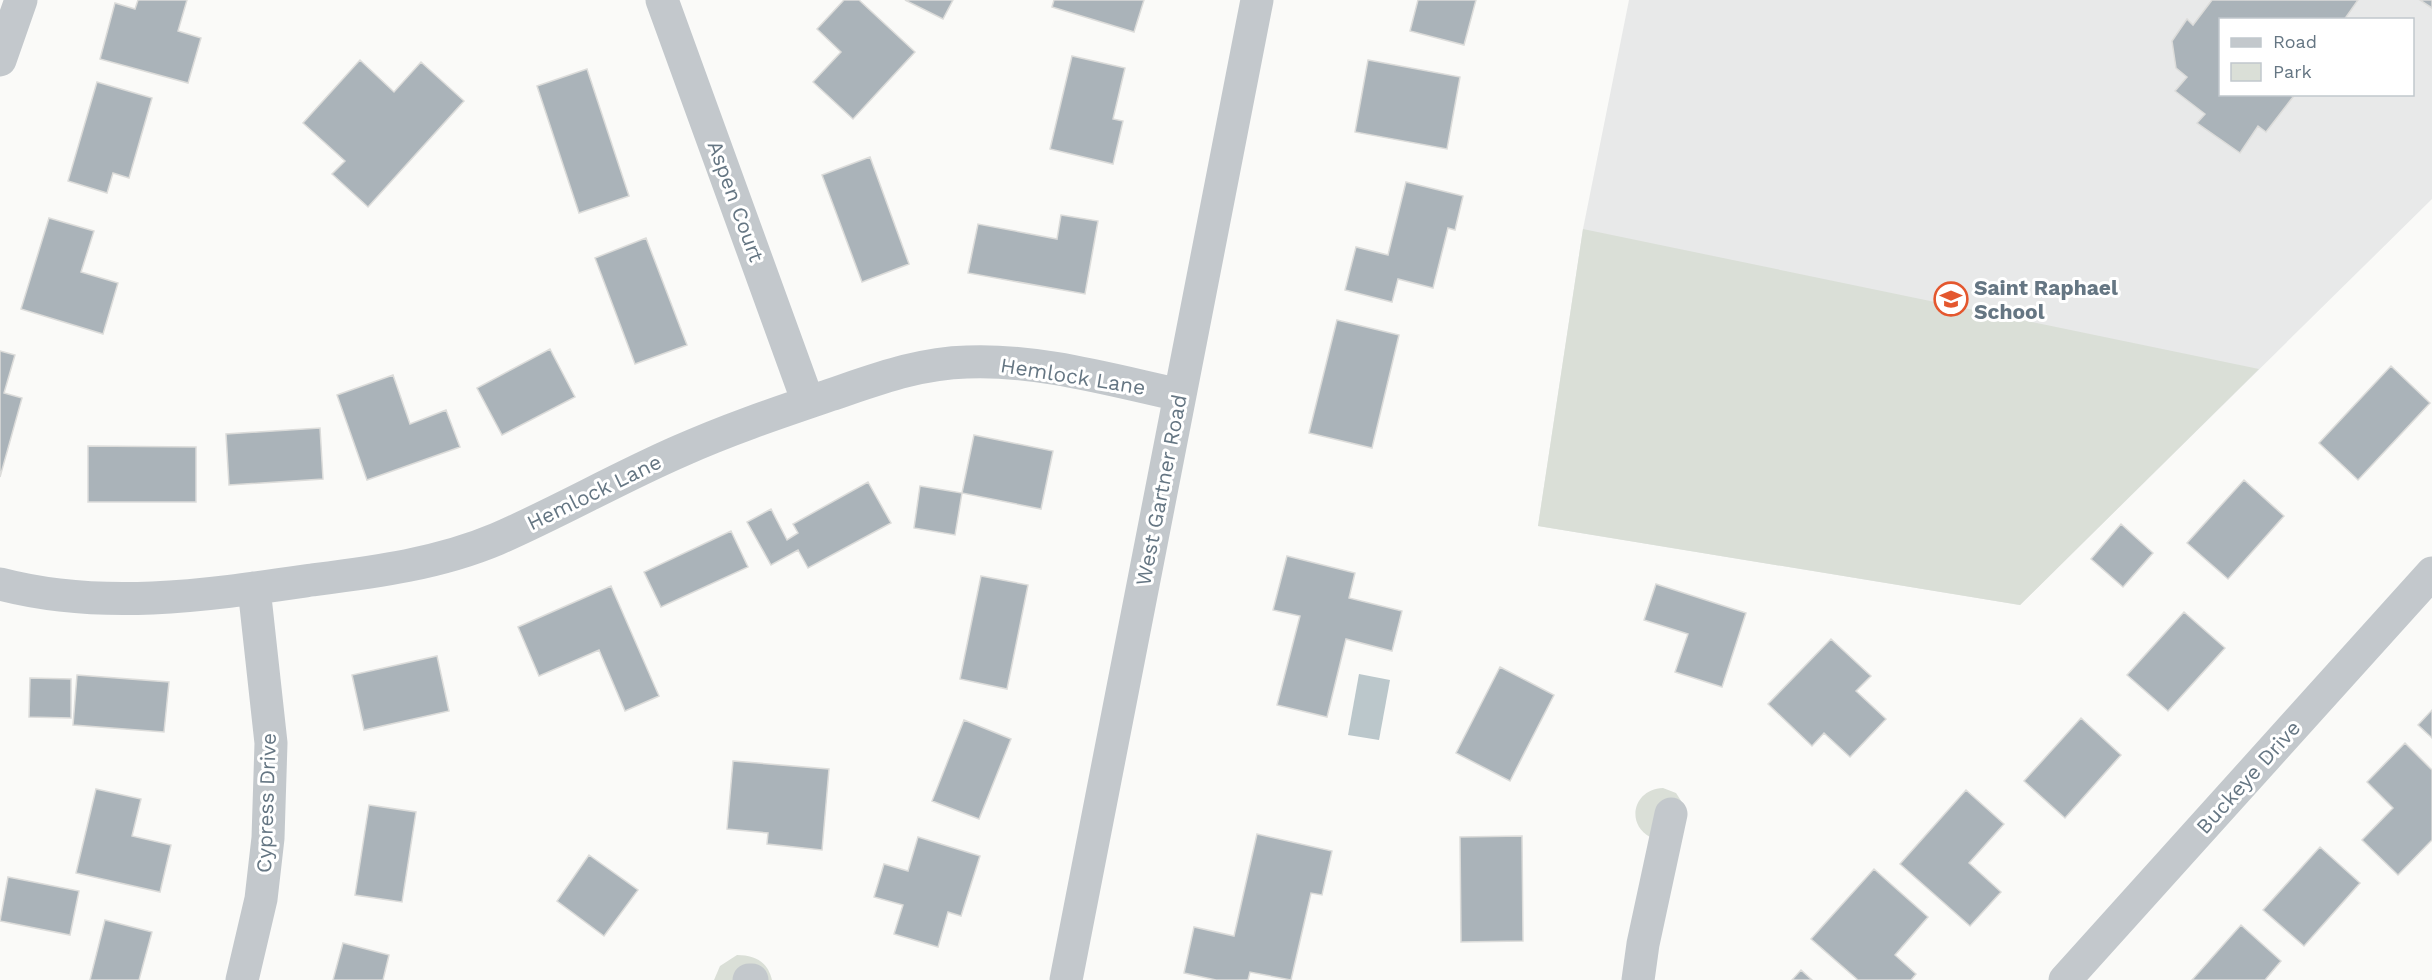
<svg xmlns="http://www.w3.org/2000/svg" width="2432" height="980" font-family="'Work Sans',sans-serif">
<rect width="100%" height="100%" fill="#fafaf8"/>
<path fill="#e8e9e9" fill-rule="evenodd" d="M 1629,0 L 2432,0 L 2432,199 L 2020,605 L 1538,526 L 1583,229 ZM 2220,20 L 2412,20 L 2412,94 L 2220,94 Z"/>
<path fill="#dadfd7" d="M 1583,229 L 2259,369 L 2020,605 L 1538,526 Z
M 1663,788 L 1676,793 L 1685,807 L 1650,837 C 1625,823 1634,789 1663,788 Z
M 737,955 C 755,955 768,962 772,980 L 714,980 L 720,966 Z"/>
<path fill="#bbc7cb" d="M 1359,674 L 1390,680 L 1379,740 L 1348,735 Z"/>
<path fill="#aab3b9" stroke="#dcdcda" stroke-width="1.5" d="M 138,0 L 187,0 L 178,31 L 201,38 L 188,83 L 100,59 L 115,3 L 135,9 Z
M 844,0 L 859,0 L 915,52 L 853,119 L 813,82 L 841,52 L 817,29 Z
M 905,0 L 953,0 L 943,19 Z
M 1054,0 L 1144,0 L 1134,32 L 1052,7 Z
M 1418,0 L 1476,0 L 1464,45 L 1410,31 Z
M 2212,0 L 2358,0 L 2344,20 L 2220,20 L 2220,94 L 2290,94 L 2293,97 L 2266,132 L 2258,126 L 2240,153 L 2197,123 L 2205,114 L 2175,91 L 2187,77 L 2176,68 L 2172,41 L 2187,19 L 2193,25 Z
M 2420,0 L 2432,0 L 2432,8 Z
M 1072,56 L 1125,68 L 1113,119 L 1123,121 L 1113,164 L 1050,149 Z
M 360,60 L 394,92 L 421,62 L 464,101 L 368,207 L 332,174 L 345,161 L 303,123 Z
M 1368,60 L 1460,77 L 1447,149 L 1355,132 Z
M 587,69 L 629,196 L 579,213 L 537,86 Z
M 97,82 L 152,98 L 129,178 L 113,173 L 107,193 L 68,181 Z
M 870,157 L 909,264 L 862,282 L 822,175 Z
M 1406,182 L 1463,196 L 1455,230 L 1448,228 L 1433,288 L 1398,279 L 1392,302 L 1345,290 L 1356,247 L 1388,255 Z
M 1061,215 L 1098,221 L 1085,294 L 968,273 L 978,224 L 1057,239 Z
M 49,218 L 94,231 L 81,272 L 118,283 L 103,334 L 21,309 Z
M 646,238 L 687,345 L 635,364 L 595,258 Z
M 1337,320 L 1399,335 L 1372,448 L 1309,433 Z
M 550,349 L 575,397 L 502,435 L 477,388 Z
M 0,351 L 15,355 L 4,393 L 22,398 L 0,477 Z
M 2391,366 L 2430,403 L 2358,480 L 2319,443 Z
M 393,375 L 410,424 L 446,410 L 460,447 L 367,480 L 337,395 Z
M 320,428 L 323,479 L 229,485 L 226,434 Z
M 974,435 L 1053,451 L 1041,509 L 962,493 Z
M 88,446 L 196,447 L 196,502 L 88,502 Z
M 2244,480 L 2284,516 L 2228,579 L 2187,543 Z
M 868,482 L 891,523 L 808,568 L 798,550 L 771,565 L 747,522 L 771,509 L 787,540 L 798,533 L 793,524 Z
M 920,486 L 962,493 L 955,535 L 914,528 Z
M 2121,524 L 2153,553 L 2123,587 L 2091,559 Z
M 731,531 L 748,567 L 661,607 L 644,572 Z
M 1287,556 L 1355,573 L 1349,598 L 1402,611 L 1392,651 L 1346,639 L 1327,717 L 1277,705 L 1300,616 L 1273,610 Z
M 981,576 L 1028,585 L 1007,689 L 960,679 Z
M 1656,584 L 1746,613 L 1722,687 L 1675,672 L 1688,634 L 1644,620 Z
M 611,586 L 659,696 L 625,711 L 599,650 L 539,676 L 518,627 Z
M 2184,612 L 2225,648 L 2168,711 L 2127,675 Z
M 1831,639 L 1871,676 L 1856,691 L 1886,719 L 1850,757 L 1824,733 L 1812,746 L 1768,704 Z
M 437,656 L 449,711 L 364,730 L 352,675 Z
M 1500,667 L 1554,695 L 1510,781 L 1456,753 Z
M 77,675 L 169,682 L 164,732 L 73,725 Z
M 30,678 L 71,679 L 71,718 L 29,717 Z
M 2432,710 L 2432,738 L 2418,725 Z
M 2081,718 L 2121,755 L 2065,818 L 2024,781 Z
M 964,720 L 1011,739 L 979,819 L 932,801 Z
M 2405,743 L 2432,770 L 2432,840 L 2398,875 L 2362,840 L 2393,808 L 2367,782 Z
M 733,761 L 829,769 L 822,850 L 767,844 L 768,833 L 727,829 Z
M 96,789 L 141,799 L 132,836 L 171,845 L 160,892 L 76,873 Z
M 1966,790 L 2004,824 L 1969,863 L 2001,892 L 1970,926 L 1900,864 Z
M 369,805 L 416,812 L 402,902 L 355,895 Z
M 1257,834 L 1332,851 L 1322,895 L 1311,893 L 1291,980 L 1250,972 L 1248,980 L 1216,980 L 1184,973 L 1194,927 L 1234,936 Z
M 1522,836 L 1523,941 L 1461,942 L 1460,837 Z
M 918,837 L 980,856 L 961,916 L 948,912 L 938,947 L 894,934 L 903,905 L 874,897 L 884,864 L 908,871 Z
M 2320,847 L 2360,883 L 2304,946 L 2263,910 Z
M 589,855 L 638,890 L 604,936 L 557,901 Z
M 1874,869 L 1928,917 L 1895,955 L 1916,974 L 1911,980 L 1858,980 L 1811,939 Z
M 8,877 L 79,891 L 70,935 L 0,921 Z
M 105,920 L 152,932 L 139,980 L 90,980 Z
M 2241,925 L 2281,961 L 2265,980 L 2192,980 Z
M 343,943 L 389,955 L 383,980 L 333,980 Z
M 1801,970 L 1812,980 L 1792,980 Z"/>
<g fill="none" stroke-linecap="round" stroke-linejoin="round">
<path stroke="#c3c8cc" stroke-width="33" d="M 662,0 L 808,402
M 0,60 L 21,0
M 0,584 C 103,611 208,595 312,580 C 374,572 438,564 497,539 C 559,512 618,478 680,451 C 729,429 780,412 830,395 C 875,380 919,363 967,362 C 1038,359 1111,380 1180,395
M 242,980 L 261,899 L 268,838 L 271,743 L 254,588
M 749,980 L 752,980
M 1066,980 L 1257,0
M 1638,980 L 1643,944 L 1671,814
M 2065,980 L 2432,573"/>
</g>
<defs>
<g id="school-ring" transform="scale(1.725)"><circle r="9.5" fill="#fff" stroke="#e4572e" stroke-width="1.5"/><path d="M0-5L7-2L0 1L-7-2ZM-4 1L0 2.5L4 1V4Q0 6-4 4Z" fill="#e4572e"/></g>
</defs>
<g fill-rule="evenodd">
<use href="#school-ring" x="1951" y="299"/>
</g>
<g text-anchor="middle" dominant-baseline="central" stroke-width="6" stroke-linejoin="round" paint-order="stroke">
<g font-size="21" fill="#657683" stroke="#fff">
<text transform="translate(736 201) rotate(70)">Aspen Court</text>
<text transform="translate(1073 376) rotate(9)">Hemlock Lane</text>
<text transform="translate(1161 490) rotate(-79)">West Gartner Road</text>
<text transform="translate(594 492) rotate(-26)">Hemlock Lane</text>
<text transform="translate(2248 777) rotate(-48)">Buckeye Drive</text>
<text transform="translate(266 803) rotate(-88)">Cypress Drive</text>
</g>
<g font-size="21" font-weight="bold" fill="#657683" stroke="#fff" text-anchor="start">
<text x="1974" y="287">Saint Raphael<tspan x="1974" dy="24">School</tspan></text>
</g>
</g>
<rect x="2219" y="18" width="195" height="78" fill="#ffffff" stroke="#c1c8cd" stroke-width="1.5"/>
<rect x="2231" y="38" width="30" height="9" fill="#c3c8cc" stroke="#c1c8cd" stroke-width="1.5"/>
<text x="2273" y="48" font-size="18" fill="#657683">Road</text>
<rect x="2231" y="63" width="30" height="18" fill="#dadfd7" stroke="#c1c8cd" stroke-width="1.5"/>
<text x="2273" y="78" font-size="18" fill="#657683">Park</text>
</svg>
